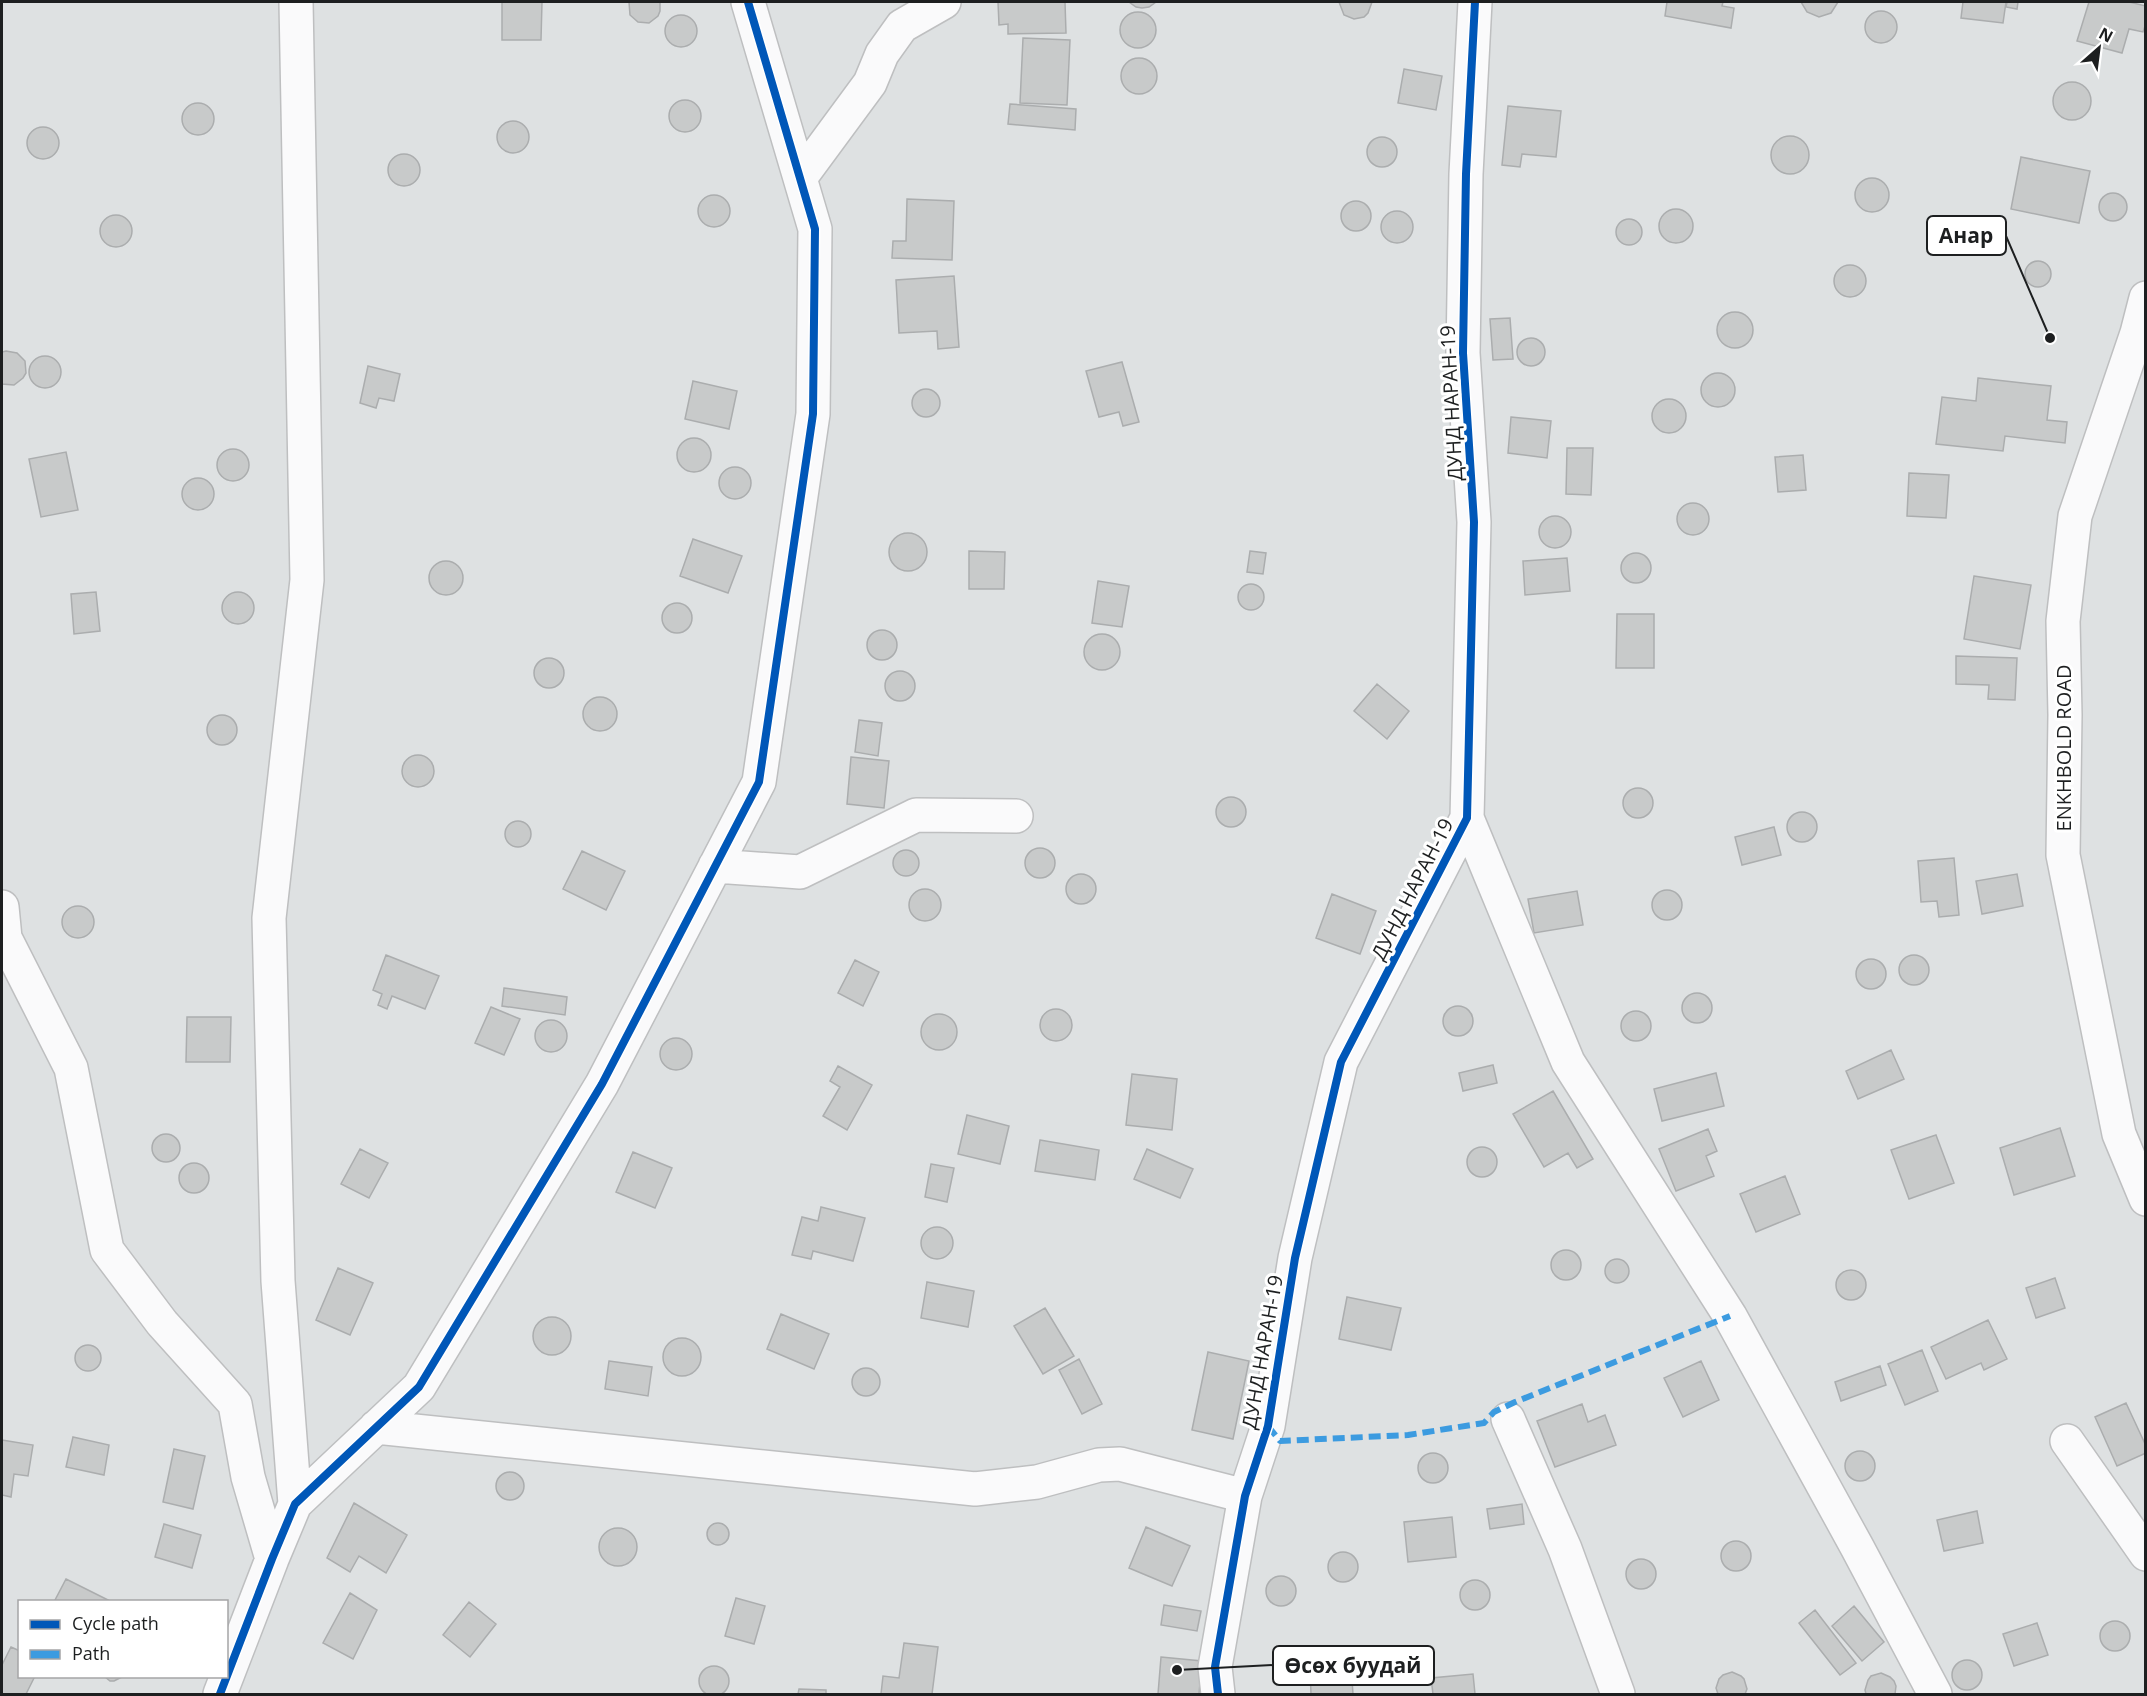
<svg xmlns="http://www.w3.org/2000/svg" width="2147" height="1696" font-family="'Open Sans',sans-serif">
<rect width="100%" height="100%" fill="#dee1e2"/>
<path fill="#c8caca" stroke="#abadae" stroke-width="1.5" d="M 502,2 L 542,2 L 541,40 L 502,40 Z
M 629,2 L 660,2 L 660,11 L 658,16 L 649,23 L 638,22 L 630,15 Z
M 998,2 L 1065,2 L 1066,33 L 1008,34 L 1008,24 L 999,25 Z
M 1129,2 L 1156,2 L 1149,7 L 1142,8 L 1136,7 Z
M 1339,2 L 1372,2 L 1368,13 L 1364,17 L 1354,19 L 1344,15 Z
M 1667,2 L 1723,2 L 1722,6 L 1734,8 L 1731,28 L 1665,16 Z
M 1801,2 L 1838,2 L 1831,13 L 1819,17 L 1807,12 Z
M 1963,2 L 2006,2 L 2003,23 L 1961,18 Z
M 2007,2 L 2018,2 L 2017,9 L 2006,7 Z
M 2089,2 L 2129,2 L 2146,6 L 2146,23 L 2143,32 L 2129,29 L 2122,53 L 2077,41 Z
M1865 27a16 16 0 1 1 32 0a16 16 0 1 1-32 0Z
M1120 30a18 18 0 1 1 36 0a18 18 0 1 1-36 0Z
M665 31a16 16 0 1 1 32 0a16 16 0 1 1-32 0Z
M 1023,38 L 1070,40 L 1067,105 L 1020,103 Z
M1121 76a18 18 0 1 1 36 0a18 18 0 1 1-36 0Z
M 1404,69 L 1442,76 L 1436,110 L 1398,103 Z
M2053 101a19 19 0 1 1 38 0a19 19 0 1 1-38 0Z
M669 116a16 16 0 1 1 32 0a16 16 0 1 1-32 0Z
M182 119a16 16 0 1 1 32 0a16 16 0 1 1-32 0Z
M 1010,104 L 1076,109 L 1075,130 L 1008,124 Z
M 1508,106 L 1561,111 L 1556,157 L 1522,154 L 1520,167 L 1502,165 Z
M497 137a16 16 0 1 1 32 0a16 16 0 1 1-32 0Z
M27 143a16 16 0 1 1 32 0a16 16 0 1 1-32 0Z
M1771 155a19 19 0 1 1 38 0a19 19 0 1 1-38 0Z
M1367 152a15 15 0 1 1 30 0a15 15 0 1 1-30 0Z
M388 170a16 16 0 1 1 32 0a16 16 0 1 1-32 0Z
M 2021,157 L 2090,171 L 2079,223 L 2011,209 Z
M1855 195a17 17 0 1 1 34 0a17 17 0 1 1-34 0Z
M2099 207a14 14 0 1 1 28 0a14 14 0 1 1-28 0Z
M698 211a16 16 0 1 1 32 0a16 16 0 1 1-32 0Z
M 907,199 L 954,201 L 952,260 L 892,258 L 893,241 L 906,241 Z
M1341 216a15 15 0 1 1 30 0a15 15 0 1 1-30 0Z
M1659 226a17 17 0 1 1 34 0a17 17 0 1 1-34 0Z
M1381 227a16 16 0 1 1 32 0a16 16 0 1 1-32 0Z
M100 231a16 16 0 1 1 32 0a16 16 0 1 1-32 0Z
M1616 232a13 13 0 1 1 26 0a13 13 0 1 1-26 0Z
M2025 274a13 13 0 1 1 26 0a13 13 0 1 1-26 0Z
M1834 281a16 16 0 1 1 32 0a16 16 0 1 1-32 0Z
M 954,276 L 959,347 L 938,349 L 937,331 L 899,333 L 896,280 Z
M1717 330a18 18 0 1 1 36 0a18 18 0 1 1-36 0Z
M 1510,318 L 1513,359 L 1493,360 L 1490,319 Z
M1517 352a14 14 0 1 1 28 0a14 14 0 1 1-28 0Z
M 6,351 L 17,353 L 25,361 L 26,373 L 23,378 L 14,385 L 2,384 L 2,352 Z
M29 372a16 16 0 1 1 32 0a16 16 0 1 1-32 0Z
M 1122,362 L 1139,422 L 1123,426 L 1119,412 L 1099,417 L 1086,371 Z
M 368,366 L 400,374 L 394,401 L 379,398 L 376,408 L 360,403 Z
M1701 390a17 17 0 1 1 34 0a17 17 0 1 1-34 0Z
M 1978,378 L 2051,386 L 2047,420 L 2067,422 L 2065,443 L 2005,436 L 2003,451 L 1936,444 L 1942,397 L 1976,401 Z
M 693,381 L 737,391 L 729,429 L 685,419 Z
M912 403a14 14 0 1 1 28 0a14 14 0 1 1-28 0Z
M1652 416a17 17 0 1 1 34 0a17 17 0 1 1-34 0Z
M 1511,417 L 1551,421 L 1547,458 L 1508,453 Z
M677 455a17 17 0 1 1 34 0a17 17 0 1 1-34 0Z
M 1567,448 L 1593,448 L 1591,495 L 1566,494 Z
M217 465a16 16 0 1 1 32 0a16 16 0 1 1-32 0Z
M 66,452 L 78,510 L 41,517 L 29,459 Z
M 1803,455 L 1806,490 L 1778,492 L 1775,457 Z
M719 483a16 16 0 1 1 32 0a16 16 0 1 1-32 0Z
M 1909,473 L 1949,475 L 1946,518 L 1907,516 Z
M182 494a16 16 0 1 1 32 0a16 16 0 1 1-32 0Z
M1677 519a16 16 0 1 1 32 0a16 16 0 1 1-32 0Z
M1539 532a16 16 0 1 1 32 0a16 16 0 1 1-32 0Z
M889 552a19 19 0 1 1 38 0a19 19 0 1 1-38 0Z
M 693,539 L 742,556 L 728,593 L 680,576 Z
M 969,551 L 1005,552 L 1004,589 L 969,589 Z
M 1250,551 L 1266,553 L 1263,574 L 1247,572 Z
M1621 568a15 15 0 1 1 30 0a15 15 0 1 1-30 0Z
M 1567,558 L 1570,591 L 1525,595 L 1523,561 Z
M429 578a17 17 0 1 1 34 0a17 17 0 1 1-34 0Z
M 1974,576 L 2031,585 L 2020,649 L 1964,639 Z
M 1098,581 L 1129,586 L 1122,627 L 1092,623 Z
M1238 597a13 13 0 1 1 26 0a13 13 0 1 1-26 0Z
M222 608a16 16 0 1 1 32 0a16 16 0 1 1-32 0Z
M 96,592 L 100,631 L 74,634 L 71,594 Z
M662 618a15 15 0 1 1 30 0a15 15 0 1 1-30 0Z
M 1617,614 L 1654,614 L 1654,668 L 1616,668 Z
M867 645a15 15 0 1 1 30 0a15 15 0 1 1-30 0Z
M1084 652a18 18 0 1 1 36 0a18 18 0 1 1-36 0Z
M 1956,656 L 2017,658 L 2015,700 L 1988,699 L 1989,685 L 1956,684 Z
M534 673a15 15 0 1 1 30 0a15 15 0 1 1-30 0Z
M885 686a15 15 0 1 1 30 0a15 15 0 1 1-30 0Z
M 1377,684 L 1409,711 L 1387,739 L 1354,711 Z
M583 714a17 17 0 1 1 34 0a17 17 0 1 1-34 0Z
M207 730a15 15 0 1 1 30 0a15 15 0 1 1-30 0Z
M 859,720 L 882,723 L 878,756 L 855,752 Z
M402 771a16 16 0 1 1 32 0a16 16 0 1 1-32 0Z
M 851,757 L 889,761 L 884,808 L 847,804 Z
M1623 803a15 15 0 1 1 30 0a15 15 0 1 1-30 0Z
M1216 812a15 15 0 1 1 30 0a15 15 0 1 1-30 0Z
M1787 827a15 15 0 1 1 30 0a15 15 0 1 1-30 0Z
M505 834a13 13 0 1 1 26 0a13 13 0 1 1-26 0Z
M 1774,827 L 1781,855 L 1742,865 L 1735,837 Z
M1025 863a15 15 0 1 1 30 0a15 15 0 1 1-30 0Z
M893 863a13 13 0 1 1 26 0a13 13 0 1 1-26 0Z
M 582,851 L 625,871 L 606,910 L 563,889 Z
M 1954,858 L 1959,915 L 1939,917 L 1937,901 L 1921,902 L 1918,861 Z
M 2017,874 L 2023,906 L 1982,914 L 1976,881 Z
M1066 889a15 15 0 1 1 30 0a15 15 0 1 1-30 0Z
M909 905a16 16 0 1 1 32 0a16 16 0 1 1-32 0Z
M1652 905a15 15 0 1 1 30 0a15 15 0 1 1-30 0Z
M 1577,891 L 1583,925 L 1534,933 L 1528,899 Z
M 1332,894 L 1376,911 L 1360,954 L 1316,938 Z
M62 922a16 16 0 1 1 32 0a16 16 0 1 1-32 0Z
M1899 970a15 15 0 1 1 30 0a15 15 0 1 1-30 0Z
M 386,955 L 439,976 L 425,1009 L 392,996 L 387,1009 L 378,1005 L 382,994 L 373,990 Z
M1856 974a15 15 0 1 1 30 0a15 15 0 1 1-30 0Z
M 855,960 L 879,972 L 863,1006 L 838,993 Z
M 504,988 L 567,997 L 565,1015 L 502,1006 Z
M1682 1008a15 15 0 1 1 30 0a15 15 0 1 1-30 0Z
M1443 1021a15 15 0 1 1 30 0a15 15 0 1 1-30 0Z
M 491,1007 L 520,1019 L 504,1055 L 475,1043 Z
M1040 1025a16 16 0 1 1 32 0a16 16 0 1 1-32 0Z
M1621 1026a15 15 0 1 1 30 0a15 15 0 1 1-30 0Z
M921 1032a18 18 0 1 1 36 0a18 18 0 1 1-36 0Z
M 187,1017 L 231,1017 L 230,1062 L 186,1062 Z
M535 1036a16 16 0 1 1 32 0a16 16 0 1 1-32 0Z
M660 1054a16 16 0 1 1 32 0a16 16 0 1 1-32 0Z
M 1891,1050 L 1904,1079 L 1858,1099 L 1846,1071 Z
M 1493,1065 L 1497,1083 L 1463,1091 L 1459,1073 Z
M 838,1066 L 872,1085 L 847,1130 L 823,1116 L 840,1087 L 830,1081 Z
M 1716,1073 L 1724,1106 L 1662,1121 L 1654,1089 Z
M 1132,1074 L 1177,1079 L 1172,1130 L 1126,1125 Z
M 1553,1091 L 1593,1159 L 1577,1168 L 1568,1153 L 1544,1167 L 1513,1114 Z
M 967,1115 L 1009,1126 L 1000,1164 L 958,1154 Z
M 2060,1128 L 2075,1176 L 2014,1195 L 2000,1148 Z
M 1708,1129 L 1717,1151 L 1706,1156 L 1714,1176 L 1676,1191 L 1659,1149 Z
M152 1148a14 14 0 1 1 28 0a14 14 0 1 1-28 0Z
M 1936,1135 L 1954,1183 L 1909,1199 L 1891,1150 Z
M 1040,1140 L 1099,1150 L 1095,1180 L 1035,1171 Z
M1467 1162a15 15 0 1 1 30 0a15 15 0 1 1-30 0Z
M 360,1149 L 388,1163 L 369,1198 L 341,1184 Z
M 1147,1149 L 1193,1169 L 1180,1198 L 1134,1179 Z
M 633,1152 L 672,1168 L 655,1208 L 616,1192 Z
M179 1178a15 15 0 1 1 30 0a15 15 0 1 1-30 0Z
M 931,1164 L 954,1168 L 947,1202 L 925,1197 Z
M 1785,1176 L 1800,1214 L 1756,1232 L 1740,1194 Z
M 821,1207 L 865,1218 L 853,1261 L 813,1251 L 811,1259 L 792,1255 L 802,1217 L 818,1221 Z
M921 1243a16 16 0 1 1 32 0a16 16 0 1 1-32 0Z
M1551 1265a15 15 0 1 1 30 0a15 15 0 1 1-30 0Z
M1605 1271a12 12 0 1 1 24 0a12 12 0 1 1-24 0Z
M 338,1268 L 373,1283 L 350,1335 L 316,1320 Z
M1836 1285a15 15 0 1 1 30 0a15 15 0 1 1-30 0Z
M 2055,1278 L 2065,1308 L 2036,1318 L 2026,1288 Z
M 927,1282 L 974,1291 L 968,1327 L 921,1318 Z
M 1347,1297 L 1401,1308 L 1391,1350 L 1339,1339 Z
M 1045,1308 L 1074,1356 L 1043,1374 L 1014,1326 Z
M 781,1314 L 829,1334 L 814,1369 L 767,1349 Z
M533 1336a19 19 0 1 1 38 0a19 19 0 1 1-38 0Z
M 1988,1320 L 2007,1359 L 1984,1370 L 1981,1363 L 1946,1379 L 1931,1347 Z
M663 1357a19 19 0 1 1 38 0a19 19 0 1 1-38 0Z
M75 1358a13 13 0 1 1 26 0a13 13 0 1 1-26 0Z
M 1922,1350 L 1938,1391 L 1905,1405 L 1888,1364 Z
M 1208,1352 L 1249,1361 L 1233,1439 L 1192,1430 Z
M 1079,1359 L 1102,1404 L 1082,1414 L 1059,1370 Z
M 609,1361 L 652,1367 L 648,1396 L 605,1389 Z
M 1701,1361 L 1719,1400 L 1683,1417 L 1664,1378 Z
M 1880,1366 L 1886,1385 L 1841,1401 L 1835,1382 Z
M852 1382a14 14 0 1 1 28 0a14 14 0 1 1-28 0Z
M 2126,1403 L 2146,1446 L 2146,1453 L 2117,1466 L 2095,1417 Z
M 1582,1404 L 1588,1422 L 1605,1415 L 1616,1445 L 1555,1467 L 1537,1421 Z
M 73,1437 L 109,1445 L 104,1475 L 66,1467 Z
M 2,1440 L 33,1445 L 28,1476 L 14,1474 L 11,1497 L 2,1495 Z
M 174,1449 L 205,1456 L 193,1509 L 163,1502 Z
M1845 1466a15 15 0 1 1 30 0a15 15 0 1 1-30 0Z
M1418 1468a15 15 0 1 1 30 0a15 15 0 1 1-30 0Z
M496 1486a14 14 0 1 1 28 0a14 14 0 1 1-28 0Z
M 354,1503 L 407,1535 L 386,1573 L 359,1556 L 350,1572 L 327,1558 Z
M 1522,1504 L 1524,1524 L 1490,1529 L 1487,1509 Z
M 1977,1511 L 1983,1543 L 1944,1551 L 1937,1520 Z
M 1452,1517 L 1456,1557 L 1408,1562 L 1404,1522 Z
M707 1534a11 11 0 1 1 22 0a11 11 0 1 1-22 0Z
M 164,1524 L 201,1535 L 192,1568 L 155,1557 Z
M 1146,1527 L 1190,1546 L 1172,1586 L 1129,1568 Z
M599 1547a19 19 0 1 1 38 0a19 19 0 1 1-38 0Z
M1721 1556a15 15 0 1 1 30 0a15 15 0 1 1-30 0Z
M1328 1567a15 15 0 1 1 30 0a15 15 0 1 1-30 0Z
M1626 1574a15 15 0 1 1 30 0a15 15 0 1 1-30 0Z
M1266 1591a15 15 0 1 1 30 0a15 15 0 1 1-30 0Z
M 66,1579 L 110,1601 L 54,1602 Z
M1460 1595a15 15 0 1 1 30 0a15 15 0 1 1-30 0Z
M 350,1593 L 377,1610 L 353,1659 L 323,1643 Z
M 736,1598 L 765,1606 L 754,1644 L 725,1636 Z
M 469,1602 L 496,1624 L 470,1657 L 443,1635 Z
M 1164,1605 L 1201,1611 L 1197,1631 L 1161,1625 Z
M 1854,1606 L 1884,1642 L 1862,1661 L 1832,1626 Z
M 1815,1610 L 1856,1663 L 1840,1675 L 1799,1623 Z
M2100 1636a15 15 0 1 1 30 0a15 15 0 1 1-30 0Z
M 2037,1623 L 2048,1655 L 2014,1666 L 2003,1634 Z
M 904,1643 L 938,1647 L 932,1694 L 881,1694 L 883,1676 L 899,1678 Z
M 11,1647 L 20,1651 L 20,1676 L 35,1676 L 26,1694 L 2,1694 L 2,1665 Z
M 1161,1657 L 1202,1661 L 1199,1694 L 1158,1694 Z
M1952 1675a15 15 0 1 1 30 0a15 15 0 1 1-30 0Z
M 1351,1666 L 1353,1694 L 1311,1694 L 1310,1668 Z
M699 1681a15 15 0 1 1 30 0a15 15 0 1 1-30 0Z
M 1732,1672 L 1741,1676 L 1744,1679 L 1747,1689 L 1745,1694 L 1718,1694 L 1716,1688 L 1719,1679 L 1723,1675 Z
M 1881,1673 L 1890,1677 L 1894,1681 L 1896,1686 L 1895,1694 L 1866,1694 L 1865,1690 L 1868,1680 L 1871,1676 Z
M 1473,1674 L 1475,1694 L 1433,1694 L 1431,1678 Z
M 104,1676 L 124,1676 L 114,1681 L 110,1681 Z
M 799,1689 L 826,1690 L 826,1694 L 798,1694 Z"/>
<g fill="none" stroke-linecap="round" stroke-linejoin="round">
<g stroke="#bebfc0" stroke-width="36">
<path id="minor" d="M 800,178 L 870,83 L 882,54 L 902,26 L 944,2
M 2146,298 L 2137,333 L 2075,516 L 2063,621 L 2065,715 L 2063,855 L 2119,1134 L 2146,1199
M 1467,818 L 1568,1062 L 1730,1316 L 1857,1547 L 1935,1694
M 715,866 L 800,872 L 916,815 L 1016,816
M 2,907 L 5,938 L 71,1068 L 107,1250 L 162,1323 L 235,1404 L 248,1477 L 272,1559
M 1508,1419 L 1565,1549 L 1618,1694
M 376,1427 L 975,1489 L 1037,1482 L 1099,1465 L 1120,1464 L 1245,1496
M 2067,1441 L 2146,1554
M 295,1504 L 278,1281 L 269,918 L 307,580 L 296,2
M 220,1694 L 272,1559 L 295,1504 L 419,1387 L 602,1084 L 759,782 L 813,414 L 815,229 L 748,2
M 1218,1694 L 1215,1667 L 1245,1496 L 1268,1426 L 1295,1258 L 1341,1062 L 1467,818 L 1474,522 L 1463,353 L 1466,174 L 1475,2"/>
</g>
<use href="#minor" stroke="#fafafb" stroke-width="33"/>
<path stroke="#3c9be0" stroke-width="6" stroke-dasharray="12 6" stroke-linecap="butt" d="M 1268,1426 L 1280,1441 L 1408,1435 L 1484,1423 L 1494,1412 L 1515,1402 L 1730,1316"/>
<g stroke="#fff" stroke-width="11">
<path id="cycleway" d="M 220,1694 L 272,1559 L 295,1504 L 419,1387 L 602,1084 L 759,782 L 813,414 L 815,229 L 748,2
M 1218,1694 L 1215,1667 L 1245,1496 L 1268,1426 L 1295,1258 L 1341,1062 L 1467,818 L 1474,522 L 1463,353 L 1466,174 L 1475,2"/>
</g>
<use href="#cycleway" stroke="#0057b8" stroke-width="8"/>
</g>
<g text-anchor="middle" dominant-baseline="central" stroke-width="6" stroke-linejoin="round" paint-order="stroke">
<g font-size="20" fill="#1d1f20" stroke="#fff">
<text transform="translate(1451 403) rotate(-93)">ДУНД НАРАН-19</text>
<text transform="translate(2063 748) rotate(-90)">ENKHBOLD ROAD</text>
<text transform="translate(1412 889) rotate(-63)">ДУНД НАРАН-19</text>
<text transform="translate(1262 1352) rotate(-80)">ДУНД НАРАН-19</text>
</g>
</g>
<path fill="none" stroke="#1d1f20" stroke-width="2" d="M2050 338L2006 236M1177 1670L1273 1665"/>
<g fill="#1d1f20" stroke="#fff" stroke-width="2">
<circle cx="2050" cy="338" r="6"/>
<circle cx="1177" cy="1670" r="6"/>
</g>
<g fill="#fff" stroke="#1d1f20" stroke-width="2">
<rect x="1927" y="216" width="79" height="39" rx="6"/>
<rect x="1273" y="1646" width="161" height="39" rx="6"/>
</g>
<g font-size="21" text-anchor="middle" font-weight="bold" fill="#1d1f20">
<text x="1966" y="243">Анар</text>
<text x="1353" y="1673">Өсөх буудай</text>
</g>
<rect width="2147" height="1696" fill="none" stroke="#1d1f20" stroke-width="6"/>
<rect x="18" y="1600" width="210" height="78" fill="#ffffff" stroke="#a5a5a6" stroke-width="1.5"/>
<rect x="30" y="1620" width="30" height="9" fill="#0057b8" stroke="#a5a5a6" stroke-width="1.5"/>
<text x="72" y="1630" font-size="18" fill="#1d1f20">Cycle path</text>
<rect x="30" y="1650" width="30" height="9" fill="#3c9be0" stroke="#a5a5a6" stroke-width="1.5"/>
<text x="72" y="1660" font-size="18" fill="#1d1f20">Path</text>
<g transform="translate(2099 48) rotate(28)" stroke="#ffffff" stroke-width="4.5" paint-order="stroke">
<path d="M0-4.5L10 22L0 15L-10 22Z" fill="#1d1f20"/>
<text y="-9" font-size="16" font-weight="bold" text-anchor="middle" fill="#1d1f20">N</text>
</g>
</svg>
